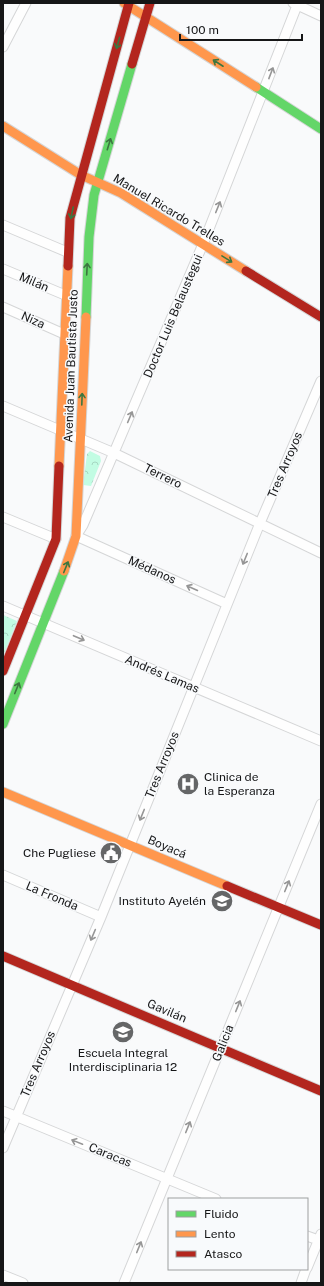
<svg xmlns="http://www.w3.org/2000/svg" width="324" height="1286" font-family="'Public Sans',sans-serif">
<defs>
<pattern id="park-crowns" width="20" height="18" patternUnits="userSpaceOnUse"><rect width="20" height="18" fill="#c2fce3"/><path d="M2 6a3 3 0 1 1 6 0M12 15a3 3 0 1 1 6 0" fill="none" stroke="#a6d7c2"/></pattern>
</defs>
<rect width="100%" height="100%" fill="#f9fafb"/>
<path fill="url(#park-crowns)" d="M 90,451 L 100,456 L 101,461 L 91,486 L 83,485 L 87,454 Z
M 3,615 L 17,621 L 3,656 Z"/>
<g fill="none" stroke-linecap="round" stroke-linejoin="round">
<g stroke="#d5d6d7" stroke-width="11">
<path id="street" d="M 293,3 L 321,16
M 3,47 L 26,3
M 3,225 L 67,252
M 3,269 L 65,295
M 3,307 L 64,334
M 3,406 L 114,453 L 321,553
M 3,517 L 56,539
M 227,604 L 76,536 L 83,525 L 203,244 L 298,3
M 3,606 L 321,741
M 3,875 L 101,917
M 3,1111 L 216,1199
M 3,1148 L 101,917 L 260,523 L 321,381
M 307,1236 L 321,1241
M 307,1268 L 321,1234
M 3,1275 L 23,1283
M 124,1283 L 321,804
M 301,1283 L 306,1269"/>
</g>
<g stroke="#d5d6d7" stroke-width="11">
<path id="fast" d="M 256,87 L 321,129
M 86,317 L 89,237 L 94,195 L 132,64
M 3,724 L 64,571"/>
</g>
<g stroke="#d5d6d7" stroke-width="11">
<path id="slow" d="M 124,3 L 256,87
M 3,126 L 81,175 L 121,193 L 246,271
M 59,466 L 68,266
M 64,571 L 76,536 L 86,317
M 3,792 L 227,886"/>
</g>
<g stroke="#d5d6d7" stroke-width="11">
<path id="jam" d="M 132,64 L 150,3
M 68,266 L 70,218 L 129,3
M 246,271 L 321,317
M 3,671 L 56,539 L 59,466
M 227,886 L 321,925
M 3,956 L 321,1091"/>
</g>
<use href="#street" stroke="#fefefe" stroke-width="9"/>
<use href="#fast" stroke="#63d668" stroke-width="9"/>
<use href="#slow" stroke="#ff974d" stroke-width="9"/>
<use href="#jam" stroke="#b3261e" stroke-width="9"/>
</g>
<defs><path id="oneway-shaft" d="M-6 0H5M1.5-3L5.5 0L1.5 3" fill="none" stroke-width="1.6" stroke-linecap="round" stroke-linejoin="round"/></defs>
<g stroke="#3c7640">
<use href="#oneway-shaft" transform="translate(118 43) rotate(106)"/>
<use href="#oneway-shaft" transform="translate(218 63) rotate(-147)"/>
<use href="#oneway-shaft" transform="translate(109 144) rotate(-73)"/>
<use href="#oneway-shaft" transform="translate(72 213) rotate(102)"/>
<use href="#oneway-shaft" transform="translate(227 259) rotate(32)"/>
<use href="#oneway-shaft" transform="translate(87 269) rotate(-87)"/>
<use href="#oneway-shaft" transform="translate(82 399) rotate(-88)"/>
<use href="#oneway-shaft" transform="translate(66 567) rotate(-68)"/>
<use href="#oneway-shaft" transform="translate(17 688) rotate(-68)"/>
</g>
<g stroke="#969696">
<use href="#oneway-shaft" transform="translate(271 73) rotate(-69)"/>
<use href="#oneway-shaft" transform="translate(218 207) rotate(-68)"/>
<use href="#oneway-shaft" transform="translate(130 417) rotate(-67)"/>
<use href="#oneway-shaft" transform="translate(245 559) rotate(112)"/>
<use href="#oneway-shaft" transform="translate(192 588) rotate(-156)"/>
<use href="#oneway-shaft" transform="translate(79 638) rotate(23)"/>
<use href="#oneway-shaft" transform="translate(142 815) rotate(112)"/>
<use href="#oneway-shaft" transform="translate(287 886) rotate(-68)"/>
<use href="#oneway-shaft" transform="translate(93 935) rotate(113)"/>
<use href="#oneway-shaft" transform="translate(238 1006) rotate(-68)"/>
<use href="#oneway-shaft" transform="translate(188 1127) rotate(-68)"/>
<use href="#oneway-shaft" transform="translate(77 1142) rotate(-158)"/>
<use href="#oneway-shaft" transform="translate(139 1247) rotate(-68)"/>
</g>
<defs>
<g id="hospital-disc" transform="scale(1.15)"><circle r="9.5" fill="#656667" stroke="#f8fafc"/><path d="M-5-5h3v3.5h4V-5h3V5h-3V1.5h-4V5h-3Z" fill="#fff"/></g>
<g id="civic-disc" transform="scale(1.15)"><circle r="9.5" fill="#656667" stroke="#f8fafc"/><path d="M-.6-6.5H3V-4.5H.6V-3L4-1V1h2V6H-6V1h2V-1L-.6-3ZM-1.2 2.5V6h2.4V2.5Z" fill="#fff"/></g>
<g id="school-disc" transform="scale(1.15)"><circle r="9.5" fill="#656667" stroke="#f8fafc"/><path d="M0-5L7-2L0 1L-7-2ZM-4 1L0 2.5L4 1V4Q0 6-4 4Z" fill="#fff"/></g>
</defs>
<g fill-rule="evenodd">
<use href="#hospital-disc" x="188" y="784"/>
<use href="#civic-disc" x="111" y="853"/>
<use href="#school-disc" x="222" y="901"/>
<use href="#school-disc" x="123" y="1032"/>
</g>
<g text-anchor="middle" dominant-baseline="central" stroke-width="3" stroke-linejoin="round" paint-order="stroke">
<g font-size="12" fill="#161617" stroke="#f8fafc">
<text transform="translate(169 210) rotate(31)">Manuel Ricardo Trelles</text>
<text transform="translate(34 282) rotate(23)">Milán</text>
<text transform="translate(173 316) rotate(-67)">Doctor Luis Belaustegui</text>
<text transform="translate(33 320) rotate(24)">Niza</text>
<text transform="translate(71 366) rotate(-88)">Avenida Juan Bautista Justo</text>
<text transform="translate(285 465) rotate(-67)">Tres Arroyos</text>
<text transform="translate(163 476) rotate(26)">Terrero</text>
<text transform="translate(152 570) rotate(24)">Médanos</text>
<text transform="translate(162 674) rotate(23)">Andrés Lamas</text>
<text transform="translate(162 765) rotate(-68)">Tres Arroyos</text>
<text transform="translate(167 847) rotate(23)">Boyacá</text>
<text transform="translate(52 896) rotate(23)">La Fronda</text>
<text transform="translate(167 1011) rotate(23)">Gavilán</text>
<text transform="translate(223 1043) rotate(-68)">Galicia</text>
<text transform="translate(38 1064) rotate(-67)">Tres Arroyos</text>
<text transform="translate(110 1155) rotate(22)">Caracas</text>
</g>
<g font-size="12" fill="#161617" stroke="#f8fafc" text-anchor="end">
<text x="204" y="777" text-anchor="start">Clinica de<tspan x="204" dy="14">la Esperanza</tspan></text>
<text x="96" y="853">Che Pugliese</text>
<text x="206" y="901">Instituto Ayelén</text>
<text x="123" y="1053" text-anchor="middle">Escuela Integral<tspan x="123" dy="14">Interdisciplinaria 12</tspan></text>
</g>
</g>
<rect width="324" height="1286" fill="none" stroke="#161617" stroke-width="8"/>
<rect x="168" y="1198" width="140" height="72" fill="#f8fafc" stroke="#9e9fa0"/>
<rect x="176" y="1211" width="20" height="6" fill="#63d668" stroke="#9e9fa0"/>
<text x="204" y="1218" font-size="12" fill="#161617">Fluido</text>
<rect x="176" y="1231" width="20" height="6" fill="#ff974d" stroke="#9e9fa0"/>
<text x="204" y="1238" font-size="12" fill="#161617">Lento</text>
<rect x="176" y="1251" width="20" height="6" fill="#b3261e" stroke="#9e9fa0"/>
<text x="204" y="1258" font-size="12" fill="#161617">Atasco</text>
<path d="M180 34v6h122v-6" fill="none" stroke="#161617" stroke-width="2"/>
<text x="186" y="34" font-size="12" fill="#161617" stroke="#f8fafc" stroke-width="3" paint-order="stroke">100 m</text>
</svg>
